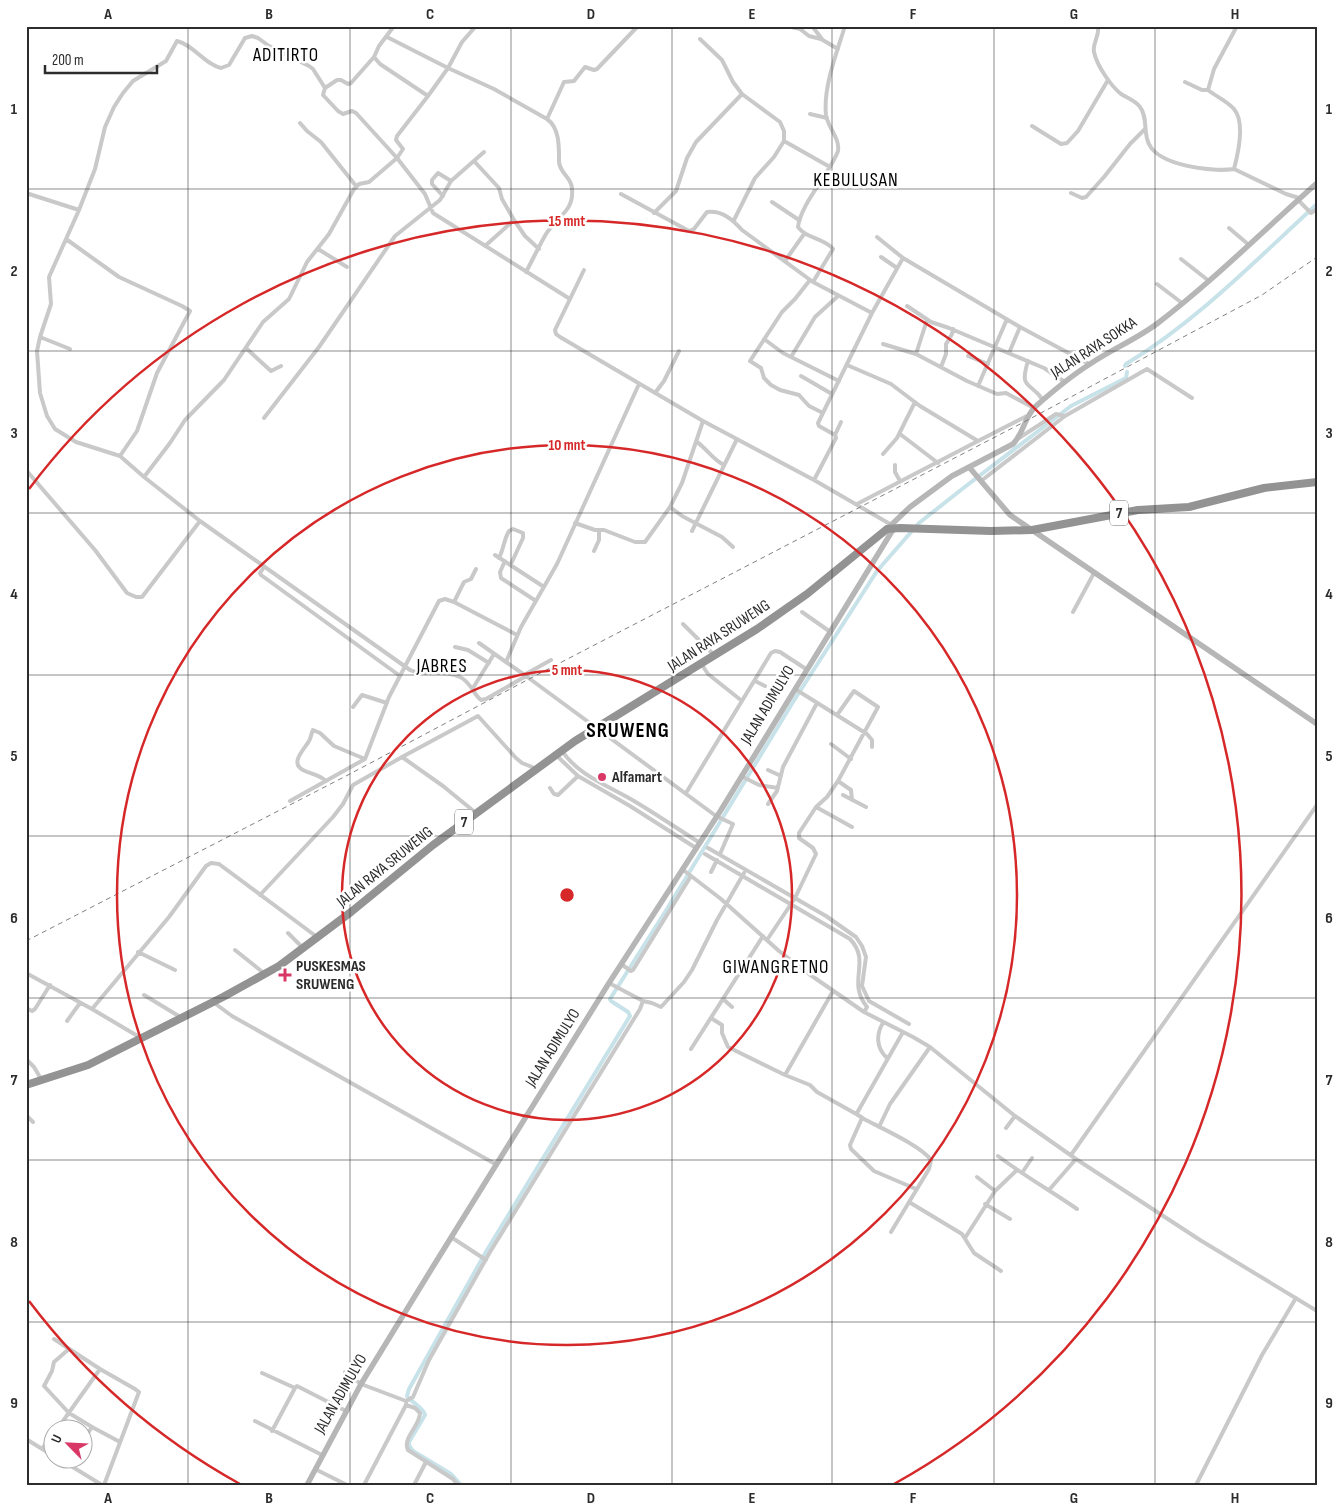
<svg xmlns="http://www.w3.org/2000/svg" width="1343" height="1511" font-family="'Sofia Sans Condensed',sans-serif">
<rect width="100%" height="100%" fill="#fff"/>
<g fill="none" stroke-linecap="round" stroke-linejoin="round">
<path stroke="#c7e2e8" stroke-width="4" d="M 1125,366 L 1126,364 C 1197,321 1256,260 1317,204
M 461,1485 L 451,1474 L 413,1451 L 409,1445 L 409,1442 L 425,1415 C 423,1407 412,1403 407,1396 L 409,1389 L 487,1250 L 630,1016 L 628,1012 L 611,1001 L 610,999 L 667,909 L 793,702 L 877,571 L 919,523 L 966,486 L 1071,406 L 1126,378 L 1127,372"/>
<path stroke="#c9c9c9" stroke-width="4" d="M 787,26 L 800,29 L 809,36 L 821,39 L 838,49
M 812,26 L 822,39
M 845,26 C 837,52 823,87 826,115 C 828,128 840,138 838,151 C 829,175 801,203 798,227 C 806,239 825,238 833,249 L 813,282 L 872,313
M 1098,26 C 1100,36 1092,43 1094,52 C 1097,66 1111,86 1121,94 C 1127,98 1136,101 1140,107 C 1148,117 1143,133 1149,144 C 1159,166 1213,172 1234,169
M 1237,26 L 1214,69 L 1208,90 C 1217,97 1227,101 1234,109 C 1245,122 1238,154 1234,169 L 1286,194 L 1299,198
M 387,37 L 448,68 L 462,42 L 476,26
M 700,39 L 722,60 L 733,82 L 742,94 L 780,122 L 784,131 L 784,141
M 1185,82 L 1202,90 L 1208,90
M 325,88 L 323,95 L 338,111 L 343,114 L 352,111 L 356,113 L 397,158 L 403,149 L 396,140 L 397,136 L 428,96 L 380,64 L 374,57 L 379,46 L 394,26
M 428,96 L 448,68 L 494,89 L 547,119 C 560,128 559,148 559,162 C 560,174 572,177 572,189 C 574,212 557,216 546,234 C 539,246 533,259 526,272
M 810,114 L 827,118
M 547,119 L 564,82 L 574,81 L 585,67 L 594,70 L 597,69 L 638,26
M 300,123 L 307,131 L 321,142 L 356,186
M 1032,126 L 1061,144 L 1067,143 L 1078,131 L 1108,80
M 474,161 L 499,188 L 502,199 L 514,220 L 485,246
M 26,193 L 79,210 L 49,277 L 51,304 L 40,337 L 37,351 L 40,393 L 47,416 L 55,429 L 76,442 L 120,456 L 144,477
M 1071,193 L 1082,198 L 1086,197 L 1104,177 L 1130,144 L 1145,129
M 621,194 L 689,231 L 694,229 L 707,212 C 722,210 733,220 742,230 L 813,282
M 443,196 L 432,184 L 432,180 L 438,173 L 451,181
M 1298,200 L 1311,213 L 1317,209
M 772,202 L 799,220
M 79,210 L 95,169 L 105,127 L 114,107 L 123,93 L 133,81 L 166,61 L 177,41 C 194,45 204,64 221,68 L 229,65 L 245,38 L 252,36 L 258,38 L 269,46 L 309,66 L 313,69 L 325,88 L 337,80 L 341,80 L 348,84 L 351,83 L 374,57
M 654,213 L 676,191 L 687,158 L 696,142 L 742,94
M 514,220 L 525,236 L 539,249
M 734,220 L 755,178 L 774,157 L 784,141 L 830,167
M 1229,228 L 1249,245
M 877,237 L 903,258
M 66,239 L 119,277 L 182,306 L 190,311 L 157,373 L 137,431 L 120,456
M 318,249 L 347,267
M 881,257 L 897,268
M 1181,259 L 1209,281
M 785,261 L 804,234
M 810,280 L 795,299 L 782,312 L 750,361 L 761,368 L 764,378 L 771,385 L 780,390 L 799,395 L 809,406 L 823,413
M 1157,284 L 1182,303
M 570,299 L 584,270
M 907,306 L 931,322 L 949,328 L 1044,368 L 1065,382
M 40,337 L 70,349
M 764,339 L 783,353 L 839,381
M 883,344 L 916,354 L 967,381 L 997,394 L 1006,393 L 1034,408
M 247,349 L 271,371 L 281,366
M 1009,353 L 1020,327
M 916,354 L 927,320
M 968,356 L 988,364
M 791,357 L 815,317 L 838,296
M 1028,361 C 1019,390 1030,381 1043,400
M 847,365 L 891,384 L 920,406 L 978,441 L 1027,416
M 941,367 L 946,354 L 946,344 L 952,334 L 953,329
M 801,376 L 832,394
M 978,386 L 1007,319
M 655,393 L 664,381 L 679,351
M 264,418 L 319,347 L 395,236 L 440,200 L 451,181 L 484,152
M 900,434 L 938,463
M 835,435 L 841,422
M 1019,438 L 1056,414 L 1065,416 L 1147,369 L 1192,398
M 697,442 C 707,449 713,460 724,465
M 883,454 L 897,438 L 915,402
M 895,465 L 895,472 L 900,481
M 26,470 L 95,550 L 127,593 L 136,597 L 142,597 L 200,521
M 814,480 L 836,438 L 835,435 L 819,426 L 818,423 L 872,313 L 903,258 L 1020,327 L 1089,364
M 981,481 L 1065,416
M 857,504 L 978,441
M 670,507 L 682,516 L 722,537 L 733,547
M 575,523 L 595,530 L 604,530 L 635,542 L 645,542 L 670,507 L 682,483 L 703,421
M 692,531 L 737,439
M 594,551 L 599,540 L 599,531
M 495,555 L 544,587
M 499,558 C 504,548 504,539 509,531 L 513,529 L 523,533 L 523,538 L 511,564
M 505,561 L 500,572 L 501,578 L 536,601
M 264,567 L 260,573 L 261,575 L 400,676
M 454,602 L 464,582 L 471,579 L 476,569
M 802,612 L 829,631
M 1073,612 L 1094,573
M 683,624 L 715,656
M 479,643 L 506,662
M 455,647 L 468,650 L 489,663
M 702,665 L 708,674 L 742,701
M 524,675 L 551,660
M 526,676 L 506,662 L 521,627 L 557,564 L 639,384
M 755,681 L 765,686
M 473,688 L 494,654
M 795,689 L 867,734 L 872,740 L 872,747
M 353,707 L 362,695 L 387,703
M 831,744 L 851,759
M 562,751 C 579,776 609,786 634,801 C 656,814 678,829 700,843
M 556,755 L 578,776 L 630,806 L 696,848
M 402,757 L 478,716 L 516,758 L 522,763 L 537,769
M 768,770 L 781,776
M 741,776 L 759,785 L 778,788
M 326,781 C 320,775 312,774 305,771 C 288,764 304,750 309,741 C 311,738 311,734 313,730 L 320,733 L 334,746 L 365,759
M 838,781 L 851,790 L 852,800
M 550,788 L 554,794 L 558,795 L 578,776
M 686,793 L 771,653 L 775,651 L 780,652 L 806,669
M 843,795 L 866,807
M 290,801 L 365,759 L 389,697 L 439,601 L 445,599 L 454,602 L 517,635
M 768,804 L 777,791 L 783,767 L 817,703
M 816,807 L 852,827
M 708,848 L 826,916 L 856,937 L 862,946 L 866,957 L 862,986 L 869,1001 L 909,1024
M 705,854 L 850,939 C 872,962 846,981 867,1007 L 864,1012
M 720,854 L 733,824 L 716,816 L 526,676 L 486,699 L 481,700 C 473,694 471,682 460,677 C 445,669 425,677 410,670 L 200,521 L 144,477 L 170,443 L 185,420 L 224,380 L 263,322 L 289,299 L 307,262 L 329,234 L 354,189 L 359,184 L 369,182 L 397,158 L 425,194 L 433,213 L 570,299 L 555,330 L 556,334 L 560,337 L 703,421 L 814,480 L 890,524
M 682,869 L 721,899 L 779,951 L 809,974 L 864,1012 L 913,1037 L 930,1047 L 1015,1116 L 1076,1159 L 1200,1240 L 1317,1311
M 711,872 L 717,860
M 260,895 L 333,817 L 343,804 L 353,785 L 402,757 L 443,786 L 476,813
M 288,933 L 303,948
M 767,940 L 795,898 L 816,854 L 813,848 L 799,838 L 799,833 L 816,807 L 827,797 L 838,781 L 878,707 L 854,691 L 837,715
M 235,950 L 265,974
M 138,952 L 175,970
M 621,964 L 631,971 L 633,970 L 691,876
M 26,973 L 92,1009
M 833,991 L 785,1075 L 810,1085 L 817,1092 L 858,1115
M 144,995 L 182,1018
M 723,999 L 732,1007
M 643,1001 L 652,1003 L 661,1007 L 684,982 L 692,970 L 717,920 L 744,873
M 213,1002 L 232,1016 L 497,1165
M 26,1008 L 32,1011 L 35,1009 L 50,985
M 711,1018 L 722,1025 L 722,1033 L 728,1047 L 785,1075
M 67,1021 L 80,1003
M 883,1023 C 876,1034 876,1048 887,1058
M 141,1038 L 92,1009 L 169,917 L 206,866 L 211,863 L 219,864 L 317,937
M 691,1049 L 763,936
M 26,1059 L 34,1067 L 41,1079
M 26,1115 L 33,1122
M 862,1118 L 850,1145 L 851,1149 L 874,1171 L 916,1189
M 879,1127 L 890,1104 L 930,1047
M 1006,1128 L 1015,1116
M 1071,1155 L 1317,805
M 998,1156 C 1023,1175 1051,1191 1077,1209
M 1022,1173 L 1032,1158
M 977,1177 L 995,1191
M 1049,1190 L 1076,1159
M 909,1202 L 962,1234 L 974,1253 L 1001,1271
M 985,1204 L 1010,1219
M 891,1232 L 929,1169 L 931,1160 C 921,1146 881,1128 864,1119 L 858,1115 L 857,1113 L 903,1032
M 451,1237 L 486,1260
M 965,1238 L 995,1191 L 1017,1170
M 54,1339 L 100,1369 L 135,1389 L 139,1392 L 104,1485
M 69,1349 L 54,1362 L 52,1371 L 44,1386 L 69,1413 L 92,1427 L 82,1442
M 345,1372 L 361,1384 L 406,1401
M 262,1373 L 295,1388 L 297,1386 L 346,1411
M 406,1405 L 415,1408 L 420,1413 C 420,1426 402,1438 408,1450 L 453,1479 L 458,1485
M 255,1421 L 322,1455
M 92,1427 L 120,1442
M 58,1428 L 100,1369
M 272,1431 L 295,1388
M 26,1439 L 52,1455
M 42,1449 L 52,1435
M 58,1458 L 102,1485
M 315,1469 L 347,1485
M 364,1485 L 406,1405 L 406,1401 L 413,1397 L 429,1360 L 490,1252 L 640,1009 L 643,1001 L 609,983
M 414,1485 L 426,1462
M 1196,1485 L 1262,1355 L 1296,1298"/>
<path stroke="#b6b6b6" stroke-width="5.5" d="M 969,467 L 1010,515 L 1317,724
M 887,529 L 910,507 L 952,476 L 1013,444 C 1024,433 1024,417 1036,406 C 1053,391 1071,376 1090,364 C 1112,349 1137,339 1158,323 C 1214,280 1264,230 1317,183
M 307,1485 L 361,1384 L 434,1265 L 609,983 L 721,810 L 894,528"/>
<path stroke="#939393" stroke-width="8" d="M 26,1085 L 88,1065 L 223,997 L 279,966 L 351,912 L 433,845 L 575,741 L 757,629 L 807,594 L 887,529 L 900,528 L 991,531 L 1032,530 L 1138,510 L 1189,507 L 1264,488 L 1317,482"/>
<path stroke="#818181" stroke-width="1" stroke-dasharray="5 4" stroke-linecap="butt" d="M 26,941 L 346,776 L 529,679 L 1024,422 L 1262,295 L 1317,257"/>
</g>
<path fill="none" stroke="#2c2c2c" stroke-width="1" stroke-opacity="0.55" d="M 188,26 L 188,1485M 350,26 L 350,1485M 511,26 L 511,1485M 672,26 L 672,1485M 832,26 L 832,1485M 994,26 L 994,1485M 1155,26 L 1155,1485M 26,189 L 1317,189M 26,351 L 1317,351M 26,513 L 1317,513M 26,675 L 1317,675M 26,836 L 1317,836M 26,998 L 1317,998M 26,1160 L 1317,1160M 26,1322 L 1317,1322"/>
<g fill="none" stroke="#d62828" stroke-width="2.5">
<circle cx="567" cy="895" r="225"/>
<circle cx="567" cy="895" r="450"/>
<path d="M240 1484A674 674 0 0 1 29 1301M29 489A674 674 0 1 1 894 1484"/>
</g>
<g fill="#d93766" stroke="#fff" stroke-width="2">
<circle cx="602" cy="777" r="5"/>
<path d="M282.5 967.5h5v5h5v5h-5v5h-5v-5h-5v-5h5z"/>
</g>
<g text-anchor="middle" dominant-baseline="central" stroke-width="5" stroke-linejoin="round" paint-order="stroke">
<g fill="#fff" stroke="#6b6b6b" stroke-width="1">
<rect x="1110" y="500.5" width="18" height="25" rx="4"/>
<rect x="455" y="809.5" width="18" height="25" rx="4"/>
</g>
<g font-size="15" font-weight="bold" fill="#2c2c2c">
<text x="1119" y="513">7</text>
<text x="464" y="822">7</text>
</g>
<g font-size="16" fill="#2c2c2c" stroke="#fff">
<text transform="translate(1094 348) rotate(-33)">JALAN RAYA SOKKA</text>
<text transform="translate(719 636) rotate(-33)">JALAN RAYA SRUWENG</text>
<text transform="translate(768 705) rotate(-59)">JALAN ADIMULYO</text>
<text transform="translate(385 867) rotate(-39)">JALAN RAYA SRUWENG</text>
<text transform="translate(553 1048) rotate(-58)">JALAN ADIMULYO</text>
<text transform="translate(341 1394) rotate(-60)">JALAN ADIMULYO</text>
</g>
<g font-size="16" font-weight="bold" fill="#2c2c2c" stroke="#fff" text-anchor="start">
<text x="612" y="777">Alfamart</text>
<text x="296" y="966">PUSKESMAS<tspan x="296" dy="18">SRUWENG</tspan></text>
</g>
<g font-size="19" letter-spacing="1" fill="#000" stroke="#fff">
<text x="286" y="55">ADITIRTO</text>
<text x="856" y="180">KEBULUSAN</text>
<text x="442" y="666">JABRES</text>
<text x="776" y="967">GIWANGRETNO</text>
</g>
<g font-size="21" font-weight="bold" letter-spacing="1" fill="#000" stroke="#fff">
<text x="628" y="730">SRUWENG</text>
</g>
</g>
<circle cx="567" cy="895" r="8" fill="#d62828" stroke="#fff" stroke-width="2.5"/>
<g font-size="15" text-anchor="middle" font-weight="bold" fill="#d62828" stroke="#fff" stroke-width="5" stroke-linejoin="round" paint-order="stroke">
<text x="567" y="226">15 mnt</text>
<text x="567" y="450">10 mnt</text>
<text x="567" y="675">5 mnt</text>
</g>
<rect width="1343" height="1511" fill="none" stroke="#ffffff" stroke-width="55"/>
<g transform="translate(68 1444) rotate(294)"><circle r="24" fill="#ffffff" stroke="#ababab"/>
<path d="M0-4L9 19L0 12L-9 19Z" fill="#d93766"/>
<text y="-8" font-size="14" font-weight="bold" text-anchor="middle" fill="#2c2c2c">U</text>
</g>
<path d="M45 65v8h112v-8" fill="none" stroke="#2c2c2c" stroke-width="2.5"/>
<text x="52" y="65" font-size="15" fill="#2c2c2c" stroke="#ffffff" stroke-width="4" paint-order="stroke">200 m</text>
<rect x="28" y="28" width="1288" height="1456" fill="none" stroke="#2c2c2c" stroke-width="2"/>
<g font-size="16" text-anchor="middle" font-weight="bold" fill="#2c2c2c">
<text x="108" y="19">A</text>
<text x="269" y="19">B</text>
<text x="430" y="19">C</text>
<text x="591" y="19">D</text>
<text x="752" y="19">E</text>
<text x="913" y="19">F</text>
<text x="1074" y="19">G</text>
<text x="1235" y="19">H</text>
<text x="14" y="114">1</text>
<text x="1329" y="114">1</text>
<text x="14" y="276">2</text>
<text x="1329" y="276">2</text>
<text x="14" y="438">3</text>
<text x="1329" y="438">3</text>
<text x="14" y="599">4</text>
<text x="1329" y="599">4</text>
<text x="14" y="761">5</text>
<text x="1329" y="761">5</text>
<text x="14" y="923">6</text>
<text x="1329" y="923">6</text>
<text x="14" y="1085">7</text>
<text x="1329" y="1085">7</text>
<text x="14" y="1247">8</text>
<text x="1329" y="1247">8</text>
<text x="14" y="1408">9</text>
<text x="1329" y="1408">9</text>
<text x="108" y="1503">A</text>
<text x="269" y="1503">B</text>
<text x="430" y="1503">C</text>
<text x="591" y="1503">D</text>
<text x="752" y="1503">E</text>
<text x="913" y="1503">F</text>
<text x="1074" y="1503">G</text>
<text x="1235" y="1503">H</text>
</g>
</svg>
